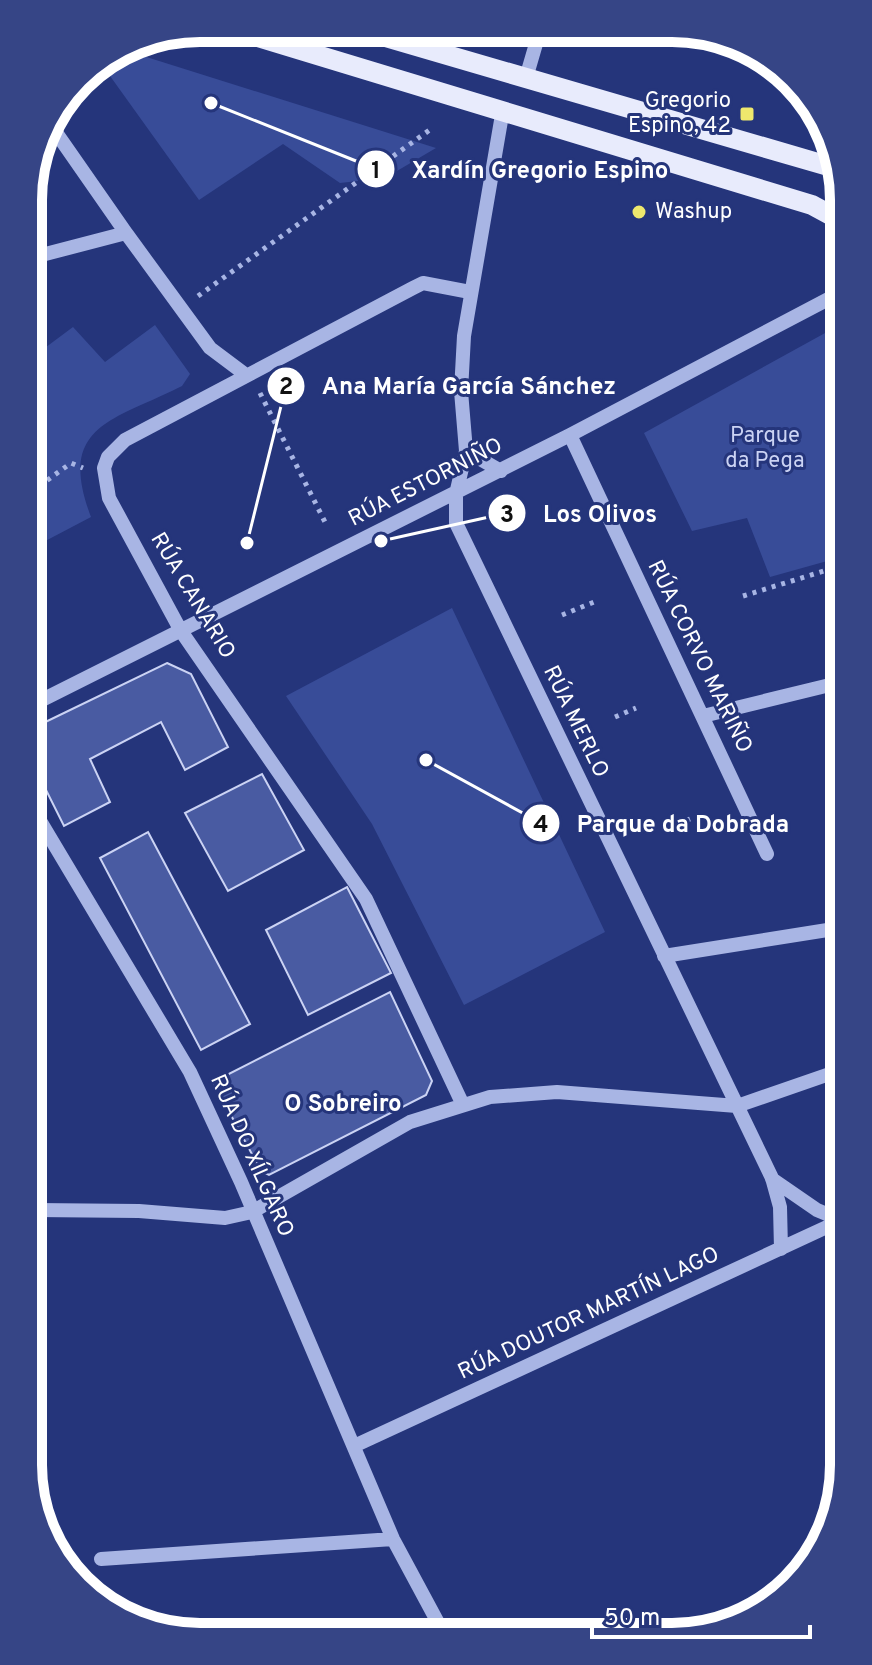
<svg xmlns="http://www.w3.org/2000/svg" width="872" height="1665" font-family="Overpass,sans-serif">
<rect width="100%" height="100%" fill="#25357b"/>
<path fill="#384c98" d="M 121,49 L 436,148 L 385,178 L 340,183 L 283,144 L 199,200 L 100,62 Z
M 155,325 L 190,374 L 182,386 C 113,421 56,425 91,517 L 32,548 L 30,359 L 73,327 L 105,362 Z
M 836,327 L 838,558 L 770,577 L 747,518 L 692,531 L 644,433 Z
M 452,608 L 605,932 L 464,1005 L 372,824 L 286,696 Z"/>
<path fill="#495ba2" stroke="#cbd3f4" stroke-width="2" d="M 167,663 L 191,674 L 228,747 L 185,770 L 161,722 L 90,759 L 110,802 L 64,826 L 33,764 L 33,728 Z
M 262,774 L 304,850 L 228,891 L 185,813 Z
M 148,832 L 250,1024 L 201,1050 L 100,858 Z
M 347,887 L 391,973 L 308,1015 L 266,930 Z
M 390,992 L 432,1081 L 426,1095 L 269,1175 L 261,1171 L 213,1082 Z"/>
<g fill="none" stroke-linecap="round" stroke-linejoin="round">
<path stroke="#a8b5e4" stroke-width="5" stroke-dasharray="4 6" stroke-linecap="butt" d="M 198,296 L 431,129
M 260,393 L 327,526
M 31,492 L 71,463 L 83,468
M 743,596 L 824,571
M 562,615 L 594,602
M 615,717 L 636,708
M 669,827 L 690,819"/>
<path stroke="#a8b5e4" stroke-width="14" d="M 526,78 L 540,30
M 503,109 L 464,336 L 461,391 L 466,451 L 456,494 L 456,523 L 772,1178 L 780,1207 L 781,1249
M 48,121 L 126,233
M 30,258 L 126,233 L 210,348 L 246,375
M 570,435 L 767,854
M 466,451 L 501,471
M 32,705 L 570,435 L 836,295
M 703,716 L 838,683
M 33,809 L 190,1072 L 241,1182 L 393,1539 L 443,1632
M 664,956 L 840,928
M 463,1105 L 366,899 L 181,631 L 109,498 L 104,468 L 108,457 L 125,440 L 413,288 L 423,283 L 470,292
M 772,1179 L 817,1210 L 841,1220
M 35,1210 L 139,1211 L 225,1218 L 252,1212 L 410,1122 L 490,1097 L 557,1092 L 737,1106 L 841,1070
M 354,1446 L 842,1220
M 101,1559 L 393,1539"/>
<path stroke="#e8ebfc" stroke-width="20" d="M 228,28 L 812,205 L 836,218
M 358,29 L 835,168"/>
</g>
<g fill="#eee86d" stroke="#25357b" stroke-width="3">
<rect x="739" y="106" width="16" height="16" rx="4"/>
<circle cx="639" cy="212" r="8"/>
</g>
<g text-anchor="middle" dominant-baseline="central" stroke-width="6" stroke-linejoin="round" paint-order="stroke">
<g font-size="22" fill="#fff" stroke="#25357b" text-anchor="end">
<text x="731" y="101">Gregorio<tspan x="731" dy="25">Espino, 42</tspan></text>
<text x="655" y="212" text-anchor="start">Washup</text>
</g>
<g font-size="22" fill="#cbd3f4" stroke="#25357b">
<text x="765" y="436">Parque<tspan x="765" dy="25">da Pega</tspan></text>
</g>
<g font-size="22" fill="#fff" stroke="#25357b">
<text transform="translate(426 483) rotate(-27)">RÚA ESTORNIÑO</text>
<text transform="translate(192 596) rotate(59)">RÚA CANARIO</text>
<text transform="translate(699 657) rotate(64)">RÚA CORVO MARIÑO</text>
<text transform="translate(575 722) rotate(64)">RÚA MERLO</text>
<text transform="translate(251 1156) rotate(66)">RÚA DO XÍLGARO</text>
<text transform="translate(589 1314) rotate(-25)">RÚA DOUTOR MARTÍN LAGO</text>
</g>
<g font-size="24" font-weight="bold" fill="#fff" stroke="#25357b">
<text x="343" y="1105">O Sobreiro</text>
</g>
</g>
<path d="M0 0H872V1665H0ZM200 42H672A158 158 0 0 1 830 200V1465A158 158 0 0 1 672 1623H200A158 158 0 0 1 42 1465V200A158 158 0 0 1 200 42Z" fill="#364586" fill-rule="evenodd"/>
<path fill="none" stroke="#fff" stroke-width="10" d="M200 42H672A158 158 0 0 1 830 200V1465A158 158 0 0 1 672 1623H200A158 158 0 0 1 42 1465V200A158 158 0 0 1 200 42Z"/>
<path fill="none" stroke="#fff" stroke-width="3" d="M211 103L376 169M247 543L286 386M381 541L507 513M426 760L541 823"/>
<g fill="#fff" stroke="#25357b" stroke-width="3">
<circle cx="211" cy="103" r="8"/>
<circle cx="247" cy="543" r="8"/>
<circle cx="381" cy="541" r="8"/>
<circle cx="426" cy="760" r="8"/>
<circle cx="376" cy="169" r="20"/>
<circle cx="286" cy="386" r="20"/>
<circle cx="507" cy="513" r="20"/>
<circle cx="541" cy="823" r="20"/>
</g>
<g font-size="24" text-anchor="middle" font-weight="bold" fill="#111">
<text x="376" y="178">1</text>
<text x="286" y="394">2</text>
<text x="507" y="522">3</text>
<text x="541" y="832">4</text>
</g>
<g font-size="24" text-anchor="middle" font-weight="bold" fill="#fff" stroke="#25357b" stroke-width="6" stroke-linejoin="round" paint-order="stroke">
<text x="540" y="178">Xardín Gregorio Espino</text>
<text x="469" y="394">Ana María García Sánchez</text>
<text x="600" y="522">Los Olivos</text>
<text x="683" y="832">Parque da Dobrada</text>
</g>
<path d="M592 1625v12h218v-12" fill="none" stroke="#ffffff" stroke-width="4"/>
<text x="604" y="1625" font-size="24" fill="#ffffff" stroke="#25357b" stroke-width="6" paint-order="stroke">50 m</text>
</svg>
